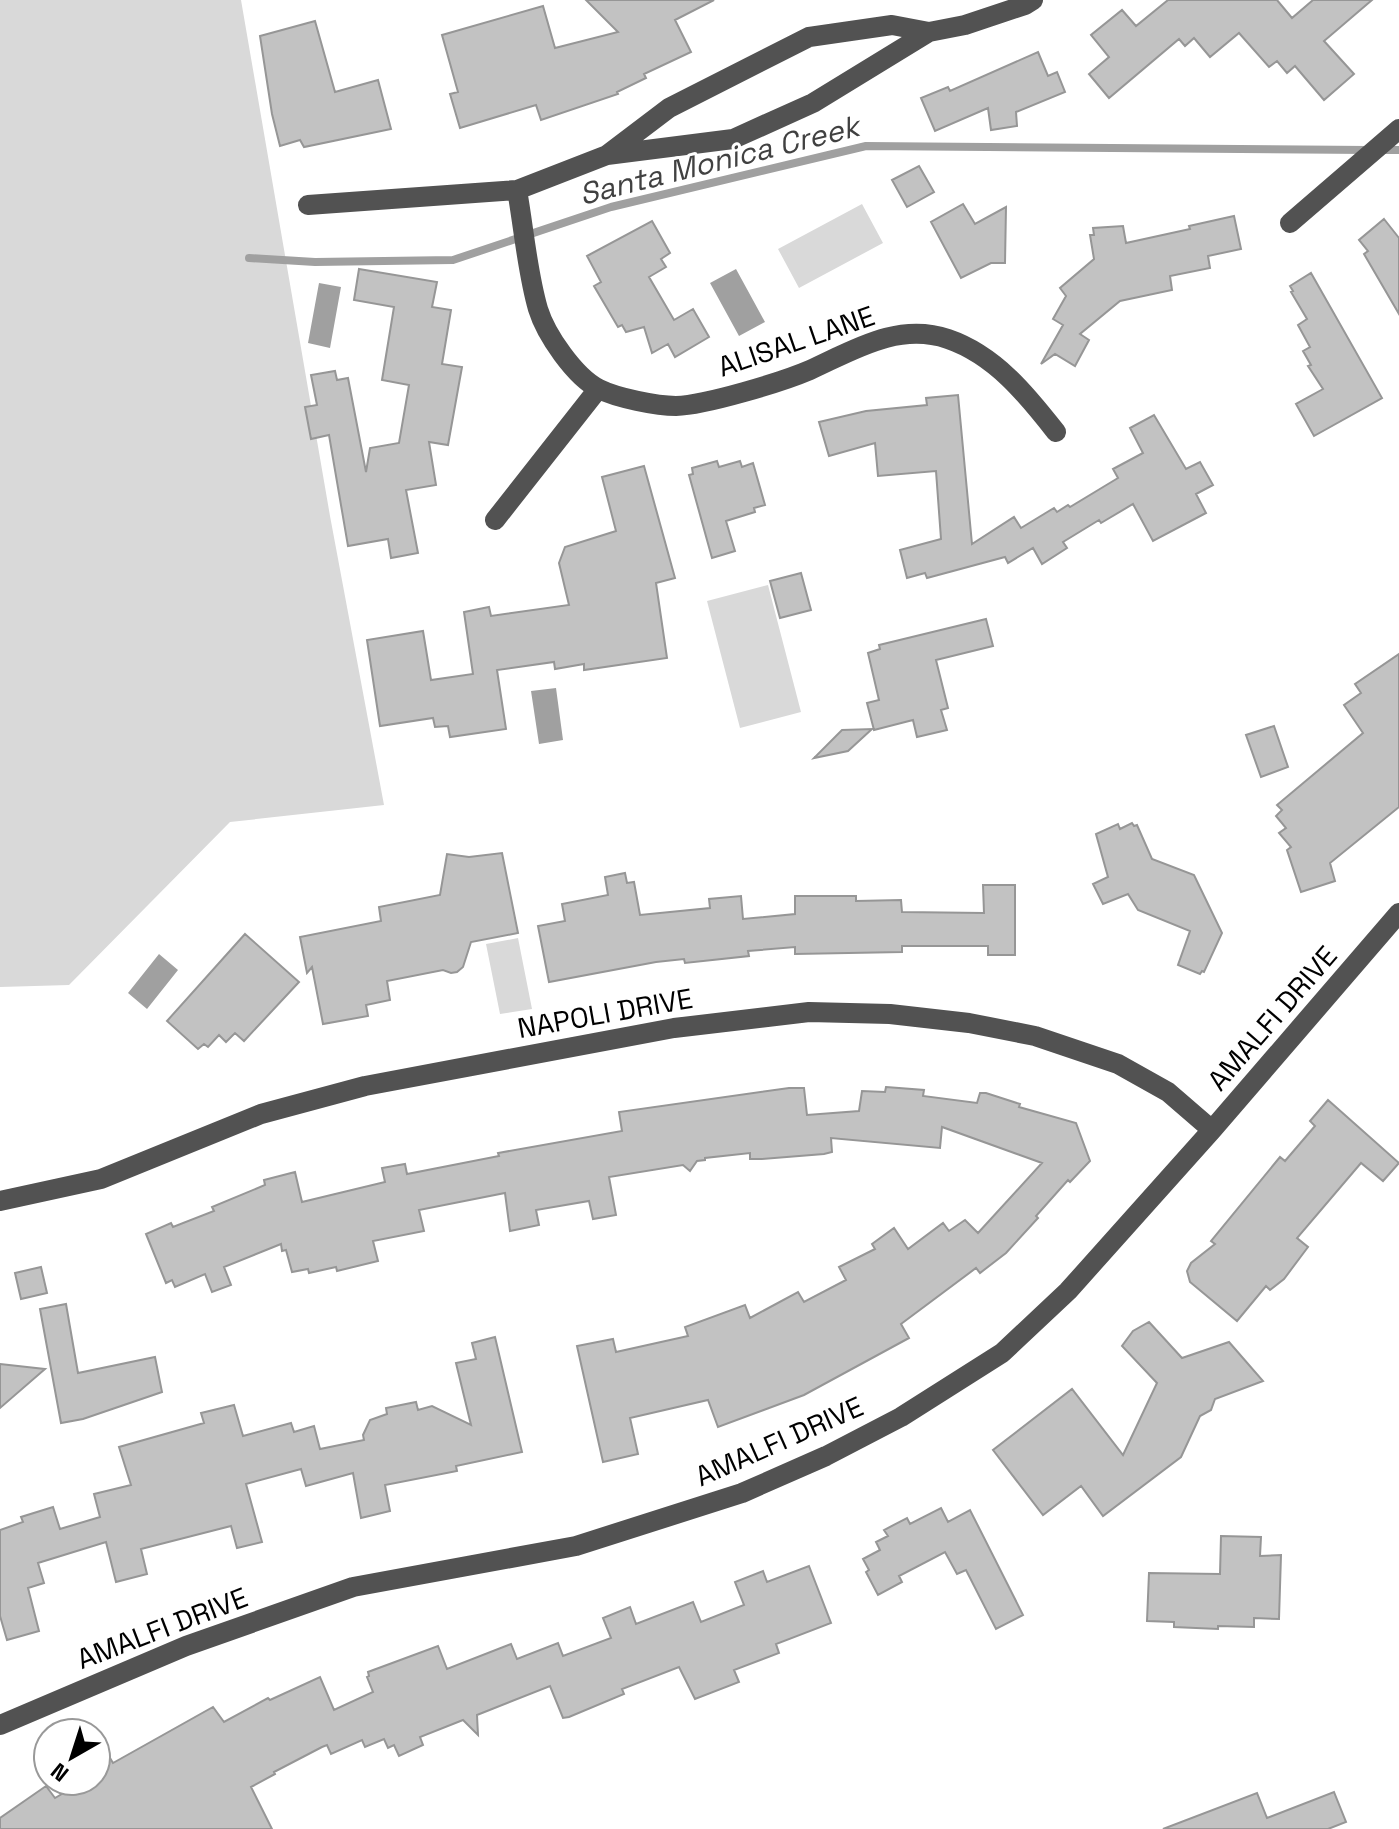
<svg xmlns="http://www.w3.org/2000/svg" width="1399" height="1829" font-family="'Space Grotesk',sans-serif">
<rect width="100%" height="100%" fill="#fff"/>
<path fill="#d9d9d9" d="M 0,0 L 241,0 L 330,516 L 384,805 L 230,822 L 69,985 L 0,987 Z
M 862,204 L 883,243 L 799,288 L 778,249 Z
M 768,585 L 801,712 L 740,728 L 707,601 Z
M 518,938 L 532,1009 L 500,1014 L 486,944 Z"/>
<path fill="#a0a0a0" d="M 736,269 L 765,322 L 739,336 L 710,283 Z
M 319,283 L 341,287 L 330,348 L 308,343 Z
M 556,688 L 563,740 L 539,744 L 531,691 Z
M 159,954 L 178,970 L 147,1009 L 128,993 Z"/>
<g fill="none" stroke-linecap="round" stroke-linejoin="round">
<path stroke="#a0a0a0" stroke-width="8" d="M 1381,150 L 1399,150
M 249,258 L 315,262 L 453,260 L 611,207 L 866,146 L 1368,150"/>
</g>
<path fill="#c2c2c2" stroke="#969696" stroke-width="2" d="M 586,0 L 714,0 L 675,20 L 691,52 L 644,74 L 646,78 L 617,92 L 618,94 L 541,120 L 536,105 L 460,128 L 450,94 L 458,92 L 442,35 L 543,6 L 555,48 L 618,32 Z
M 1168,0 L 1277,0 L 1292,18 L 1313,0 L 1372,0 L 1324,41 L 1354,74 L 1324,100 L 1295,66 L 1287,73 L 1277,61 L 1269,67 L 1239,33 L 1210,57 L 1194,38 L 1185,46 L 1179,39 L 1109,98 L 1089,74 L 1109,57 L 1091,35 L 1122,10 L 1136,26 Z
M 315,21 L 335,92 L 378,80 L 391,129 L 304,147 L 300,140 L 280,146 L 272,114 L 260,36 Z
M 1038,52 L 1048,76 L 1057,72 L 1065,92 L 1016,112 L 1017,126 L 991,130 L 988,108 L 935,131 L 921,98 L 948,87 L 950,91 Z
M 919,166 L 934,192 L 907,207 L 892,180 Z
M 963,204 L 975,224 L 1006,207 L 1005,263 L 991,263 L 961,278 L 931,222 Z
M 1234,216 L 1241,249 L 1208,256 L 1210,268 L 1170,276 L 1172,290 L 1120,301 L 1080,334 L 1089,340 L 1075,366 L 1055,354 L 1041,364 L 1063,325 L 1053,319 L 1066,296 L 1060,288 L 1094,259 L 1090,235 L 1094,235 L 1093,228 L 1123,226 L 1126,243 L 1190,229 L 1189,226 Z
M 1384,219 L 1399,238 L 1399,314 L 1364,254 L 1368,251 L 1359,240 Z
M 652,221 L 670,253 L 661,259 L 666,267 L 649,277 L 674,320 L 693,309 L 709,337 L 675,357 L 668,344 L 652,353 L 644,327 L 626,332 L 622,325 L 618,327 L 594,286 L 601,282 L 587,256 Z
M 359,269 L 437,282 L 432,307 L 451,310 L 442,364 L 462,367 L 448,445 L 429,442 L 436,485 L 406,490 L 418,553 L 391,558 L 388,539 L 348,546 L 329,435 L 311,439 L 305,407 L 317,405 L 311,375 L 335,371 L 337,380 L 348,378 L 366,472 L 370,448 L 399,443 L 409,385 L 382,380 L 394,307 L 354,300 Z
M 1311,273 L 1382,398 L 1314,436 L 1296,404 L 1323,389 L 1308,366 L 1311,365 L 1303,351 L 1310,347 L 1298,325 L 1307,319 L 1291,292 L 1293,291 L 1290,286 Z
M 958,395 L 972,544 L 1014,517 L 1021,528 L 1054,508 L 1057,512 L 1068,505 L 1070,507 L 1118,478 L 1113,469 L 1143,453 L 1130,428 L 1154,415 L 1186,469 L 1200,462 L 1213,485 L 1196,494 L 1206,513 L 1153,541 L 1133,504 L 1101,523 L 1099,520 L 1063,542 L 1067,548 L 1042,564 L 1033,548 L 1008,563 L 1005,557 L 927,578 L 925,573 L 907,578 L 900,550 L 941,539 L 936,471 L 878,476 L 875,443 L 829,456 L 819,422 L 866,411 L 927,405 L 926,398 Z
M 717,461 L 719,467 L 740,461 L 742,467 L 753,463 L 765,505 L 754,508 L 755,512 L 726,521 L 735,551 L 712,558 L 689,475 L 693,474 L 692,468 Z
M 644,466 L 675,578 L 656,583 L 667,658 L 584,670 L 584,664 L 555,669 L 554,662 L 497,670 L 506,729 L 450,737 L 448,726 L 435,727 L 433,718 L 380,726 L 367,640 L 423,631 L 431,680 L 473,674 L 464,612 L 489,607 L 491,616 L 569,605 L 559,563 L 565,547 L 616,531 L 602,477 Z
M 801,573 L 811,610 L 780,618 L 770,581 Z
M 986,619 L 993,646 L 936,660 L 948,708 L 941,710 L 947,730 L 917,737 L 913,720 L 874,730 L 867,703 L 879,700 L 868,653 L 880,649 L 879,645 Z
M 1399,654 L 1399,807 L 1330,863 L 1335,881 L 1301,892 L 1287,850 L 1291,847 L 1279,833 L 1286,828 L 1276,816 L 1282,810 L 1277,805 L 1363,733 L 1344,705 L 1361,693 L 1355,684 Z
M 1274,726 L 1288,767 L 1261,777 L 1246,735 Z
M 872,729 L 848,751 L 814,758 L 842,730 Z
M 1132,823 L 1134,826 L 1137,825 L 1152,859 L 1194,875 L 1222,933 L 1204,972 L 1202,971 L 1200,974 L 1178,965 L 1190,931 L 1138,910 L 1128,894 L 1103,904 L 1093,884 L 1108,877 L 1096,834 L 1118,824 L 1120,829 Z
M 502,853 L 518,933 L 471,942 L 463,967 L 457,972 L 451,973 L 443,970 L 387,981 L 390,1000 L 366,1005 L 368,1016 L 323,1024 L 312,967 L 307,973 L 300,937 L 381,921 L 379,907 L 440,895 L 447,854 L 469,857 Z
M 625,873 L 627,883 L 634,882 L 640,915 L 710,908 L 709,899 L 741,896 L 743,919 L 795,914 L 795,896 L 856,896 L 856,901 L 901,900 L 902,912 L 984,913 L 983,885 L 1015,885 L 1015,955 L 988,955 L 988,946 L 902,946 L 902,952 L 795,954 L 795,947 L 748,951 L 749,956 L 685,963 L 684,959 L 656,962 L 549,982 L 538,926 L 565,921 L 562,904 L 608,895 L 605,877 Z
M 245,934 L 299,982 L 244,1041 L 235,1033 L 226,1042 L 219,1035 L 208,1047 L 204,1044 L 198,1049 L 167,1021 Z
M 886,1087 L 924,1090 L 923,1096 L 977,1103 L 980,1093 L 986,1093 L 1020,1104 L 1019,1107 L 1076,1123 L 1090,1161 L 1070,1182 L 1068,1180 L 1036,1216 L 1038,1218 L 1006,1253 L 980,1273 L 976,1268 L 901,1324 L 909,1338 L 804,1395 L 718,1427 L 708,1400 L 630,1418 L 638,1454 L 603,1462 L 577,1346 L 613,1339 L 616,1352 L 688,1336 L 685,1327 L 745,1305 L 750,1318 L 798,1292 L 804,1302 L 846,1280 L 839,1267 L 875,1249 L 872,1244 L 894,1228 L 908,1249 L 943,1223 L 949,1231 L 965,1220 L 978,1233 L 1042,1163 L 942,1127 L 940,1148 L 831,1138 L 832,1152 L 824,1154 L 762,1159 L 750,1159 L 750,1153 L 705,1158 L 705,1160 L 697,1161 L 690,1171 L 683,1165 L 609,1177 L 616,1215 L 593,1219 L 589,1201 L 536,1210 L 539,1225 L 510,1231 L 505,1193 L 419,1210 L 424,1231 L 373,1241 L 378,1261 L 337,1271 L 336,1267 L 309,1273 L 308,1269 L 292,1272 L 286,1250 L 282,1251 L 281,1244 L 224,1267 L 231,1285 L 212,1292 L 205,1274 L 175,1287 L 172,1280 L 166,1283 L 146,1234 L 171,1223 L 173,1227 L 214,1211 L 212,1207 L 265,1185 L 264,1180 L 295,1172 L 302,1202 L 385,1182 L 382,1168 L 405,1164 L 407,1174 L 499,1156 L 498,1153 L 622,1131 L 619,1112 L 789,1088 L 804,1088 L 807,1115 L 859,1111 L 862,1091 L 885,1092 Z
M 1328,1100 L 1399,1163 L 1383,1181 L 1361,1163 L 1297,1238 L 1308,1247 L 1284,1279 L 1270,1290 L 1266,1286 L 1237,1321 L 1190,1282 L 1187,1271 L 1191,1263 L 1215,1244 L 1211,1241 L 1280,1157 L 1285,1161 L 1315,1126 L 1310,1121 Z
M 41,1267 L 47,1293 L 21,1299 L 15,1273 Z
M 66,1304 L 78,1373 L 155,1357 L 162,1392 L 83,1419 L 61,1423 L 40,1309 Z
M 1149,1322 L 1182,1358 L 1229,1342 L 1263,1381 L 1215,1399 L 1211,1410 L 1200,1416 L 1181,1457 L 1103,1516 L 1081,1486 L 1043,1515 L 993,1450 L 1072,1389 L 1123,1455 L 1157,1383 L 1122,1346 L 1133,1331 Z
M 495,1337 L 522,1452 L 456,1466 L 457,1471 L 385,1485 L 390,1511 L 361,1518 L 353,1473 L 306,1486 L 301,1469 L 246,1484 L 262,1542 L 237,1548 L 231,1526 L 141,1549 L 147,1574 L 116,1582 L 106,1542 L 38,1563 L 44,1583 L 28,1588 L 39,1631 L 7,1640 L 0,1616 L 0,1530 L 23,1522 L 21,1517 L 53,1507 L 60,1529 L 100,1517 L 94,1494 L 131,1485 L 119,1447 L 204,1423 L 201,1413 L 234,1405 L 243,1436 L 291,1423 L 294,1432 L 314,1426 L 320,1449 L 364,1440 L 363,1435 L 370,1420 L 387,1414 L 386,1408 L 416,1402 L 418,1410 L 432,1406 L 471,1425 L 456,1363 L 476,1359 L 472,1343 Z
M 0,1364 L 45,1369 L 0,1408 Z
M 941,1508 L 948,1522 L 970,1510 L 1023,1615 L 996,1629 L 966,1570 L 957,1574 L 945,1552 L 899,1576 L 902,1582 L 878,1595 L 866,1572 L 869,1570 L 863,1559 L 880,1550 L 876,1542 L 888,1536 L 884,1530 L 907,1518 L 910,1524 Z
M 1221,1536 L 1261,1537 L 1260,1556 L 1281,1555 L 1279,1619 L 1254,1618 L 1254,1627 L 1218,1626 L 1218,1629 L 1174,1627 L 1174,1622 L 1147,1621 L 1149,1573 L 1220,1574 Z
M 809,1566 L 831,1623 L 776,1644 L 779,1653 L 734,1670 L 739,1682 L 695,1699 L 679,1667 L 622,1689 L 624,1694 L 569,1717 L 563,1718 L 550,1686 L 477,1715 L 478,1735 L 463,1720 L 420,1737 L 423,1745 L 399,1756 L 394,1745 L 388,1748 L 384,1739 L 365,1747 L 362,1740 L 331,1754 L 327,1745 L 322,1747 L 274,1772 L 275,1774 L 251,1787 L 272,1829 L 0,1829 L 0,1818 L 46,1786 L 55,1798 L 84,1781 L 96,1781 L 96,1767 L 110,1758 L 113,1763 L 213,1707 L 224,1722 L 268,1698 L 270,1700 L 320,1677 L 334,1710 L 373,1692 L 367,1677 L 369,1676 L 368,1672 L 438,1646 L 447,1669 L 511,1644 L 517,1659 L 558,1643 L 563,1656 L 611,1638 L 603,1618 L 630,1607 L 636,1624 L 693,1602 L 701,1622 L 744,1605 L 735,1582 L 763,1571 L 767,1582 Z
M 1334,1792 L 1346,1822 L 1328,1829 L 1163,1829 L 1257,1793 L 1267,1818 Z"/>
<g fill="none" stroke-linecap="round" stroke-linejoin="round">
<path stroke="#525252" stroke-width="20" d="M 607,155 L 669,108 L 809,37 L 892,25 L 929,32
M 517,190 C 524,229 527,271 538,309 C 546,335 575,377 599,389 C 617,398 657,406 676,406 C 706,405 782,382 810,370 C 854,350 898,322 948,339 C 995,355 1027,395 1056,432
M 308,205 L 517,190 L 607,155 L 733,139 L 813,103 L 929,32 L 965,25 L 1025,5 L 1033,0
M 1290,223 L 1399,129
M 495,520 L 598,389
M 0,1201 L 101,1179 L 261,1114 L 365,1086 L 674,1028 L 809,1012 L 890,1014 L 969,1023 L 1035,1036 L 1118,1064 L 1168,1092 L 1212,1130
M 0,1725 L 186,1646 L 353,1587 L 576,1546 L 742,1493 L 826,1456 L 901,1417 L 1002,1353 L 1068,1291 L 1212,1130 L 1399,913"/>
</g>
<g text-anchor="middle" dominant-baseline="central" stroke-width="6" stroke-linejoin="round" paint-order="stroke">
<g font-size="28" fill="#000" stroke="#fff">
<text transform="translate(796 341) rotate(-19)">ALISAL LANE</text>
<text transform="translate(605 1013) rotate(-10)">NAPOLI DRIVE</text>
<text transform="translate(1272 1018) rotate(-49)">AMALFI DRIVE</text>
<text transform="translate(779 1441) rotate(-24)">AMALFI DRIVE</text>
<text transform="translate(162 1628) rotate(-21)">AMALFI DRIVE</text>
</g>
<g font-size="30" font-style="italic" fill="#414141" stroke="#fff">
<text transform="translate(719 160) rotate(-14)">Santa Monica Creek</text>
</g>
</g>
<g transform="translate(72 1757) rotate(219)"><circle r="38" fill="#ffffff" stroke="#999999" stroke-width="2"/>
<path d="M0-6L14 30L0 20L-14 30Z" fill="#000000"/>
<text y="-12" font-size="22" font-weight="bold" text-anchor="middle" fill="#000000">N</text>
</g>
</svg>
